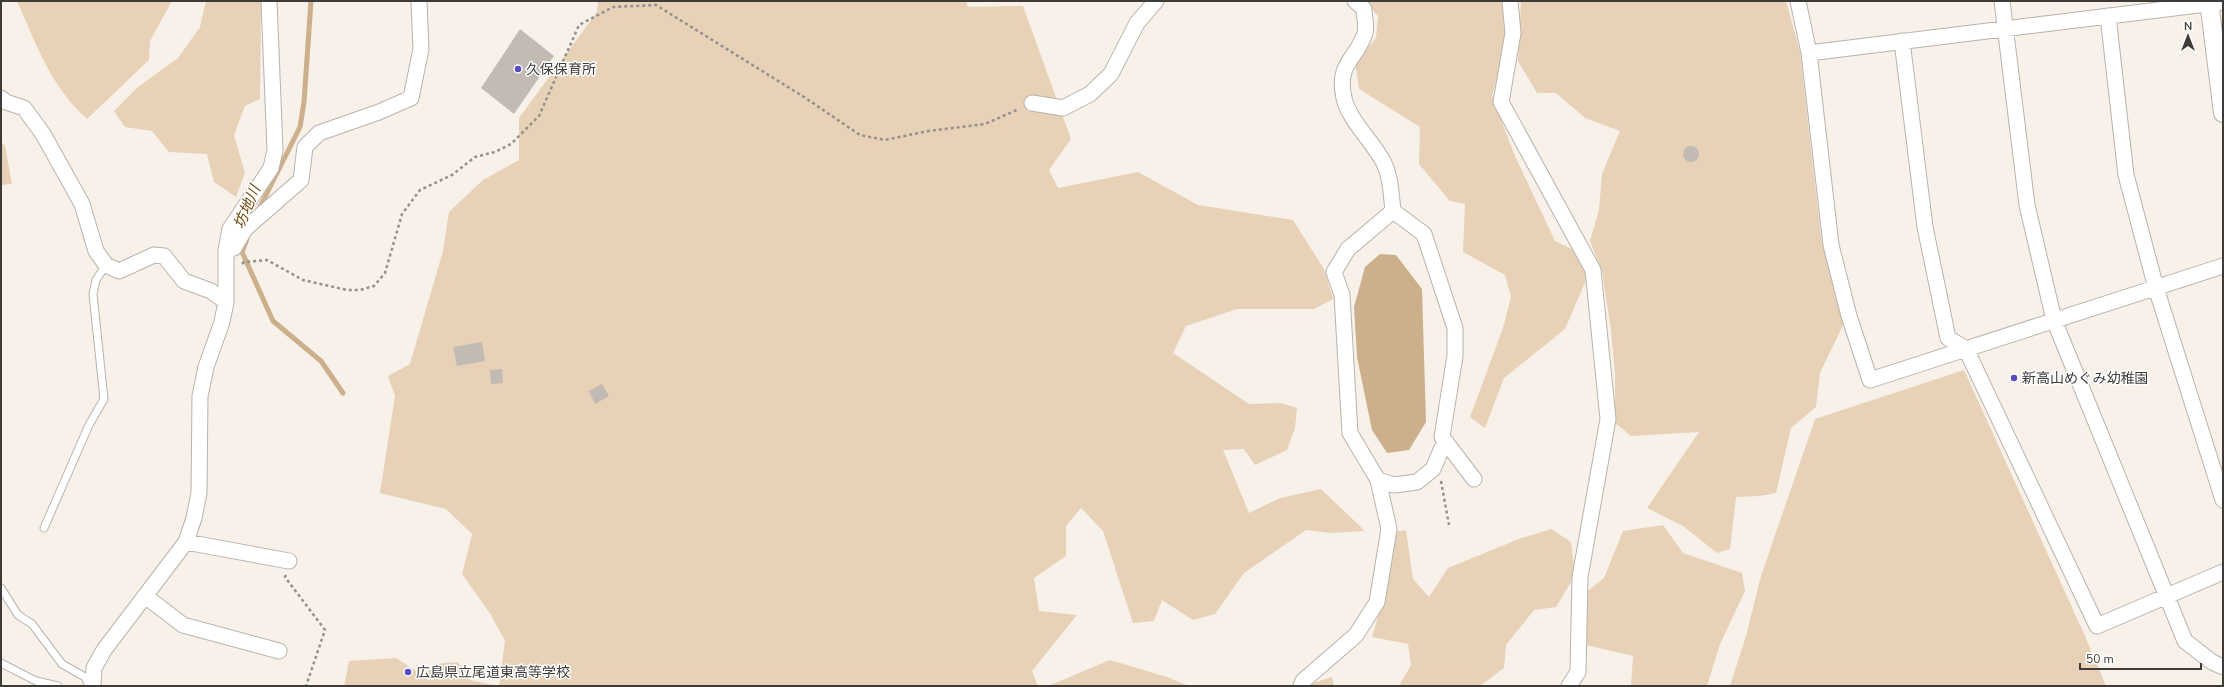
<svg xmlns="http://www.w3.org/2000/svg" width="2224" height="687" font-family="'Nunito Sans','Noto Sans JP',sans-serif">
<rect width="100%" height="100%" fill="#f7f1e9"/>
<path fill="#e7d1b7" d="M 17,1 L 172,1 L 150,41 L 149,60 L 87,119 C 51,87 36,44 17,1 Z
M 206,1 L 261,1 L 260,99 L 245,106 L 234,135 L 245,173 L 236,197 L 214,182 L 207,154 L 169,152 L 152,131 L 125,127 L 114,111 L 138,87 L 178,58 L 200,27 Z
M 598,1 L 966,1 L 968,7 L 1023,6 L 1071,139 L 1049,170 L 1058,188 L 1138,172 L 1198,205 L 1293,220 L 1324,269 L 1333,299 L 1314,309 L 1237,309 L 1186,326 L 1173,353 L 1249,404 L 1281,403 L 1297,408 L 1295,428 L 1287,450 L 1255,465 L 1244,449 L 1223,450 L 1249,513 L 1280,498 L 1321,489 L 1365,531 L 1330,533 L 1306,530 L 1244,573 L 1215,614 L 1193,620 L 1162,600 L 1154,621 L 1133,623 L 1103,531 L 1081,508 L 1066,526 L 1066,556 L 1034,578 L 1039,611 L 1077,615 L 1032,671 L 1038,686 L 499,686 L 505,641 L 491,615 L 462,574 L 472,534 L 446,509 L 380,493 L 395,396 L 388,376 L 410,364 L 443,251 L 449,212 L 483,180 L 519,160 L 519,118 L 597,12 Z
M 1364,1 L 1504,1 L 1508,37 L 1492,96 L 1515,156 L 1555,241 L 1578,252 L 1587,278 L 1565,329 L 1504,378 L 1485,428 L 1470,417 L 1503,328 L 1511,297 L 1505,275 L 1463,252 L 1465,204 L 1450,201 L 1419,164 L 1420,127 L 1359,89 L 1355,62 L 1376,38 L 1378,16 Z
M 1521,1 L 1786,1 L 1800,52 L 1821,237 L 1843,325 L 1820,373 L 1816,407 L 1791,428 L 1776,493 L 1760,496 L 1736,497 L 1730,549 L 1717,553 L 1683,526 L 1647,508 L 1699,432 L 1631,436 L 1615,423 L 1615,373 L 1611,330 L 1602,271 L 1590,241 L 1599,210 L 1602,174 L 1620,131 L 1585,118 L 1556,93 L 1537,93 L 1518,61 Z
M 1,142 L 5,146 L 12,184 L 1,185 Z
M 1964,370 L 2085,636 L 2106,686 L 1730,686 L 1746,636 L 1761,576 L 1815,419 Z
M 1663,525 L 1683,553 L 1742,573 L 1745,591 L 1720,644 L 1707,686 L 1631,686 L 1633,656 L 1586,645 L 1585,593 L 1604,578 L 1623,531 Z
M 1551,529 L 1571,542 L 1575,575 L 1556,607 L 1534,610 L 1506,645 L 1504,668 L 1480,686 L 1399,686 L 1411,665 L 1408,644 L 1372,637 L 1381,607 L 1393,532 L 1406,530 L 1413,579 L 1429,597 L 1448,568 L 1519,539 Z
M 396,658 L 416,671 L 428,671 L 442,663 L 457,662 L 470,673 L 470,680 L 498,686 L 344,686 L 349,661 Z
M 1110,660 L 1167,677 L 1189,686 L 1048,686 Z
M 1332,677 L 1334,686 L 1306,686 L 1307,685 Z"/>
<path fill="#ccaf8b" d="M 1380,254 L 1396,255 L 1422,289 L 1426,422 L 1409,450 L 1387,453 L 1372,430 L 1357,357 L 1354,307 L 1365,267 Z"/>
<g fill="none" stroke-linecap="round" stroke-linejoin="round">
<path stroke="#ccaf8b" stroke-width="5" d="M 257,213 L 300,127 L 304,102 L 311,1
M 247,239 L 242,252 L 273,321 L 321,361 L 343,393"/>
</g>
<path fill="#c1bbb4" d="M 520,29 L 554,56 L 514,114 L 481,88 Z
M1683 154a8 8 0 1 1 16 0a8 8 0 1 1-16 0Z
M 482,342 L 485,361 L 457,366 L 453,347 Z
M 502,369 L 503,383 L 491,384 L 490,370 Z
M 602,384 L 609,396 L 595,404 L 589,391 Z"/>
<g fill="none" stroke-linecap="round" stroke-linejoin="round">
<g stroke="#b9b3ac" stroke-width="9">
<path id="service" d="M 44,528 L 89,425 L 104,399 L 93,294 L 96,280 L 106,265
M 1,588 L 18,615 L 32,624 L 62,664 L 85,677 L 89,686
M 1,663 L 36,681 L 58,686"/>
</g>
<g stroke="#b9b3ac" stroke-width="17">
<path id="minor" d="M 1355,1 L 1364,9 C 1364,16 1367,26 1365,33 C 1357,59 1336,63 1344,98 C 1348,119 1374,143 1384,163 C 1391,178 1391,194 1393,211 L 1424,234 L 1455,328 L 1455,356 L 1442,437 L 1474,479
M 1510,1 L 1513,33 L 1501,102 L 1593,270 L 1608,419 L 1580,577 L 1578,672 L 1569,686
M 1798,1 L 1809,53 L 1831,245 L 1849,316 L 1870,380 L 2223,266
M 2002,1 L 2027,205 L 2054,320 L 2185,641 L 2212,662 L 2223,667
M 2108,16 L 2126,175 L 2156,288 L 2223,500
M 1902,41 L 1925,227 L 1948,338 L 1966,349 L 2097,626 L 2223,572
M 1809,53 L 2223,2
M 1,98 L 6,102 L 24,108 L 43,134 L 82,204 L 96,251 L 106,265 L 119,271 L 154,255 L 164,256 L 184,281 L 211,291 L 226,302
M 1032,103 L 1063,108 L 1090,94 L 1111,74 L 1137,23 L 1156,1
M 1393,211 L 1348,249 L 1334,272 L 1342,295 L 1350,433 L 1378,480 L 1394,485 L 1417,482 L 1433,469 L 1442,448 L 1447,443
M 226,250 L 234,248 L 245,229 L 301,180 L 305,147 L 319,133 L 379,112 L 411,98 L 421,49 L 419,1
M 186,542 L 289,561
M 145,596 L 183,625 L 279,651
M 93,686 L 94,668 L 104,650 L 186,542 L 194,518 L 199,493 L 200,396 L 206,367 L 222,322 L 226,302 L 226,250 L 230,229 L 271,168 L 275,150 L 269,1
M 1301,686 L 1303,681 L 1356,635 L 1377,602 L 1389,529 L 1378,480"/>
</g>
<g stroke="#b9b3ac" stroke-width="20">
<path id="tertiary" d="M 2209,1 L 2223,113"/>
</g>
<path stroke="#94908b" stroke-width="2.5" stroke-dasharray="3 3" stroke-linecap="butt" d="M 242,264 L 244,262 L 267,260 L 303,280 L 347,290 L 360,290 L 374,286 L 385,273 L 402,214 L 420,190 L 452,175 L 475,157 L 495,152 L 511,144 L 539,116 L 579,25 L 613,7 L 656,5 L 804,97 L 860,135 L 885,140 L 928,131 L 985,124 L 1019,109
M 1441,481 L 1449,525
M 286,575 L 285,577 L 325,630 L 306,686"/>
<use href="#service" stroke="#fff" stroke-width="7"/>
<use href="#minor" stroke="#fff" stroke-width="15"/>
<use href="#tertiary" stroke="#fff" stroke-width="18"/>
</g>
<g fill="#584cc3" stroke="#fff" stroke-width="1.5">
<circle cx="518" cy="69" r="4"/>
<circle cx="2014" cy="378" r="4"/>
<circle cx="408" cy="672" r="4"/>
</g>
<g text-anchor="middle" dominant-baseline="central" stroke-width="3" stroke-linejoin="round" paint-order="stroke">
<g font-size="14" fill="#3e3b38" stroke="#fff" text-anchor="start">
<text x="526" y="69">久保保育所</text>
<text x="2022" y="378">新高山めぐみ幼稚園</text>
<text x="416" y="672">広島県立尾道東高等学校</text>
</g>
<g font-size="15" font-style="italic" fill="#70490c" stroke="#fff">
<text transform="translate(247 207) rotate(-67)">坊地川</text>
</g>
</g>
<rect width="2224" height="687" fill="none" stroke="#3e3b38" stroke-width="4"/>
<g transform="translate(2188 36)" stroke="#ffffff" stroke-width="3" paint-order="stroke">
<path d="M0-3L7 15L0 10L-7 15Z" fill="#3e3b38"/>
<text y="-6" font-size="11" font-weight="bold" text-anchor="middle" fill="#3e3b38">N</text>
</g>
<path d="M2080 663v6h121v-6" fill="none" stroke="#3e3b38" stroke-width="2"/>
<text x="2086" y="663" font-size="12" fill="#3e3b38" stroke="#ffffff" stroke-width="3" paint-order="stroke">50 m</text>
</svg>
